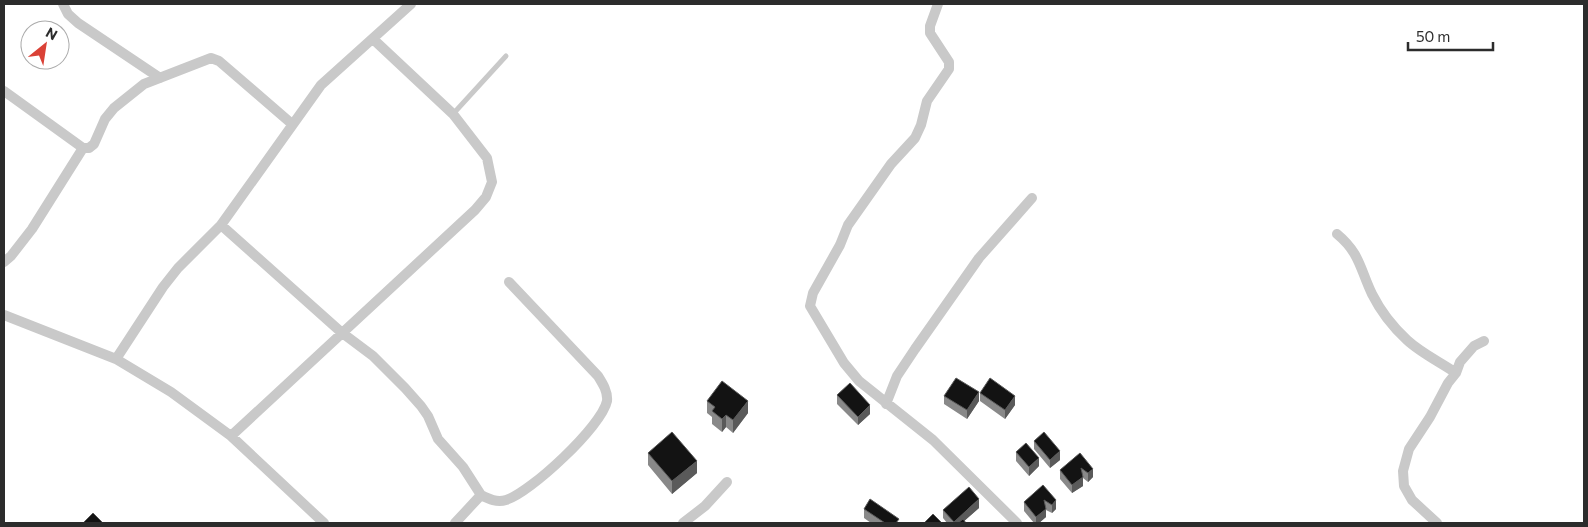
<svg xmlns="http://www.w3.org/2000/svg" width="1588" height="527" font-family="Commissioner,sans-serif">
<rect width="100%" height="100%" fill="#fff"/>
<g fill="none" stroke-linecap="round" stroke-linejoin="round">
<path stroke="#c9c9c9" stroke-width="5" d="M 453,114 L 506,56"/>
<path stroke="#c9c9c9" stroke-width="10" d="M 63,4 L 68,14 L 78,23 L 160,78
M 938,4 L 930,26 L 930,33 L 949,62 L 949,69 L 927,101 L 921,125 L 915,138 L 891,164 L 848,225 L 840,245 L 813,293 L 810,306 L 844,363 L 859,381 L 933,440 L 1017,523
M 4,91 L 83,148 L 89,148 L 94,144 L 105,119 L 114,108 L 144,84 L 211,58 L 219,61 L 292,124
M 221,225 L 341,332 L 373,356 L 405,388 L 421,406 L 428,416 L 438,439 L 463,467 L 481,495 L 455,523
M 1337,234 C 1360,253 1360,269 1372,294 C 1380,310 1394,328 1407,340 C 1421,353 1440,362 1456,373
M 4,262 L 11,256 L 32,229 L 83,148
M 4,315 L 116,359 L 171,392 L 231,436 L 324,523
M 116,359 L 163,287 L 178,268 L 221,225 L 321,85 L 411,4
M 886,404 L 897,376 L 915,349 L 979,258 L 1032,198
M 231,436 L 475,210 L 486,197 L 492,182 L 487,158 L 453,114 L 373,39
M 481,495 C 489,499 497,503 506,500 C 530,493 602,426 607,401 C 608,392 603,384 598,376 L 509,282
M 683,523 L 705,506 L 727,482
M 1437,523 L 1412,500 L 1404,486 L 1403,471 L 1409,449 L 1430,417 L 1448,383 L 1456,373 L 1460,362 L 1474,346 L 1484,341"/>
</g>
<path fill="#898989" d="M 980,393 L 1015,405 L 1005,419 L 980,401 Z
M 837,395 L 870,414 L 858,425 L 837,404 Z
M 944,396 L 979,401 L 967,419 L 944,404 Z
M 707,401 L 748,413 L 733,433 L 726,427 L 722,432 L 712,424 L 712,417 L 707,413 Z
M 1034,441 L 1060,460 L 1050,468 L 1034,449 Z
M 1016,452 L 1039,466 L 1029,476 L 1016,461 Z
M 648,453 L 697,473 L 672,494 L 648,465 Z
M 1080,453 L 1093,477 L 1088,482 L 1083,478 L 1083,486 L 1072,493 L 1060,479 L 1060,470 Z
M 1043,485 L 1056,509 L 1052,513 L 1046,510 L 1046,517 L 1039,523 L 1034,523 L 1024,511 L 1024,502 Z
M 979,508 L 964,521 L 966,523 L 947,523 L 943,518 L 943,510 Z
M 864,509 L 899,523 L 871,523 L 864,518 Z"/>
<path fill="#5a5a5a" d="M 979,392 L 979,401 L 967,419 L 967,410 Z
M 1015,396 L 1015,405 L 1005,419 L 1005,410 Z
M 748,401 L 748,413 L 733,433 L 733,420 Z
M 870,405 L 870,414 L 858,425 L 858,417 Z
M 726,415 L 726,427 L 722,432 L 722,419 Z
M 1060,451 L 1060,460 L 1050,468 L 1050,460 Z
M 1039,458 L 1039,466 L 1029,476 L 1029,467 Z
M 697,461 L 697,473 L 672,494 L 672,481 Z
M 1093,469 L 1093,477 L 1088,482 L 1088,473 Z
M 1083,477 L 1083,486 L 1072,493 L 1072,485 Z
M 979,499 L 979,508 L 962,523 L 954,523 L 954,522 Z
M 1056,500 L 1056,509 L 1052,513 L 1052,505 Z
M 1046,509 L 1046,517 L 1039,523 L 1036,523 L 1036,517 Z"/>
<path fill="#131313" stroke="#5a5a5a" d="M 956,378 L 979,392 L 967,410 L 944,396 Z
M 990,378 L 1015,396 L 1005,410 L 980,393 Z
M 722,381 L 748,401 L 733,420 L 726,415 L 722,419 L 712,411 L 715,407 L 707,401 Z
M 850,383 L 870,405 L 858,417 L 837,395 Z
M 672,432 L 697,461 L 672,481 L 648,453 Z
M 1044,432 L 1060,451 L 1050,460 L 1034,441 Z
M 1026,443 L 1039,458 L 1029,467 L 1016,452 Z
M 1080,453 L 1093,469 L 1088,473 L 1081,468 L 1083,477 L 1072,485 L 1060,470 Z
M 1043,485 L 1056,500 L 1052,505 L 1044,500 L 1046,509 L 1036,517 L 1024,502 Z
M 969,487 L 979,499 L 954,522 L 943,510 Z
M 870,499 L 899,519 L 896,523 L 885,523 L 864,509 Z
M 93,513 L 103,523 L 83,523 Z
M 933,514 L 942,523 L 924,523 Z
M 963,519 L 966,523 L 958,523 Z"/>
<rect width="1588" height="527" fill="none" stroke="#2c2c2c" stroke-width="10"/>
<g transform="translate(45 45) rotate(30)"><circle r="24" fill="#ffffff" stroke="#ababab"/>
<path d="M0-4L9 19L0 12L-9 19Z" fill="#da4136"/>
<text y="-8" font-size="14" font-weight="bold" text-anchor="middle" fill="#2c2c2c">N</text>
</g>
<path d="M1408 42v8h85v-8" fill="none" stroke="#2c2c2c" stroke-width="2.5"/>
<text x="1416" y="42" font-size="15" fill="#2c2c2c" stroke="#ffffff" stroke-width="4" paint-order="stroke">50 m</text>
</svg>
